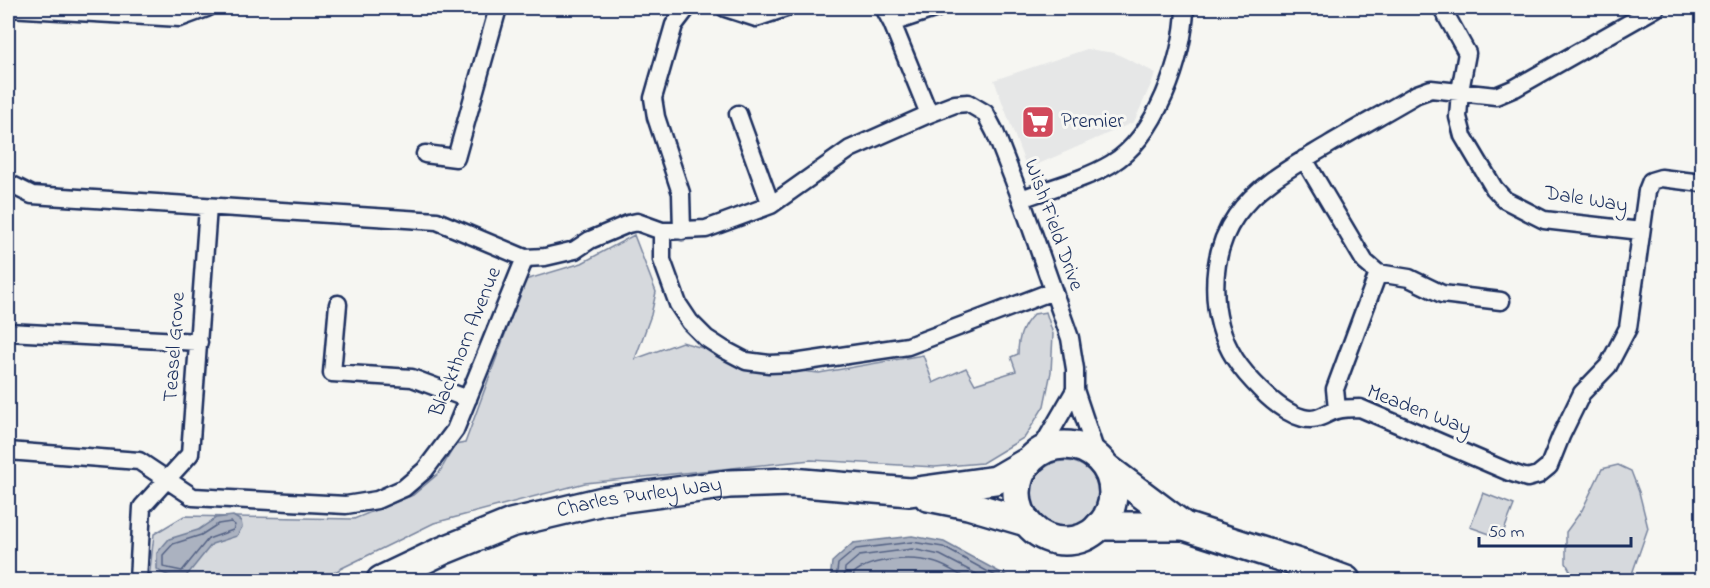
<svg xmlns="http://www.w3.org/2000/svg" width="1710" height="588" font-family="'Indie Flower',sans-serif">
<rect width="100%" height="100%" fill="#f6f6f2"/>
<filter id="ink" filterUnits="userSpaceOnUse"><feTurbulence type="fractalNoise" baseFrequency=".0167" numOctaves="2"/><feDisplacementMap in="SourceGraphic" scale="12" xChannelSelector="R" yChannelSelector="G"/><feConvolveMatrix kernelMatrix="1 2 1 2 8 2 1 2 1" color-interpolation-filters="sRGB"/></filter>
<g filter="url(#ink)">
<path fill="#e6e7e7" d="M 1087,49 L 1115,53 L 1156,73 L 1134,122 L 1027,169 L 994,80 Z"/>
<path fill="#d6d9dd" stroke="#78849e" stroke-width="1.5" d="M 634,235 L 656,292 L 651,315 L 635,359 L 682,342 L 706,349 L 737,364 L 819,373 L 923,355 L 933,383 L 966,368 L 975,384 L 1016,371 L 1011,357 L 1018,354 C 1018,338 1022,326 1034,314 L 1046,312 L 1053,334 L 1051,372 L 1044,406 L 1025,437 L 982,463 L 935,467 L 811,460 L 585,483 L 434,523 L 340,569 L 322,580 L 149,580 L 154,534 L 184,516 L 354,519 L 413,495 L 439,473 L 455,445 L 465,443 L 525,280 L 582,263 Z
M1031 495a34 34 0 1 1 68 0a34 34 0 1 1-68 0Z
M 1618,465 L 1631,471 L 1639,492 L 1648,528 L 1632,574 L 1619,580 L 1575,580 L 1566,563 L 1566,532 L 1582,510 L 1602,469 Z
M 1483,493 L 1514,505 L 1501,538 L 1470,527 Z"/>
<path fill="#abb2c0" stroke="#717e99" stroke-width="1.5" d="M 233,516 L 241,521 L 242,527 L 237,536 L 212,544 L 184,579 C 174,577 164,576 157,569 L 157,553 L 169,539 L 198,530 L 216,518 Z
M 912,536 L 944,542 L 1014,580 L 830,580 L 832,562 L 853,543 Z"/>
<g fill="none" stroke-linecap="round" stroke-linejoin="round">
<path stroke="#556385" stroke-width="1.5" d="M 231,522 L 235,525 L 233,530 L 208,539 L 182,571 L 163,567 L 163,555 L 173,544 L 201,535 L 218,524 Z
M 836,580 L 838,564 L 856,549 L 912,542 L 943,547 L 1003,580
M 844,580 L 845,568 L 859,556 L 912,549 L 940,555 L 988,580
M 853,580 L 854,573 C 871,558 914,556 936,563 C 947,566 959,575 969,580"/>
<g stroke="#1b2f5e" stroke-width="21">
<path id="street" d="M 8,8 L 180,18 L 207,8
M 725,8 L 756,18 L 786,8
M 884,8 L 892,23
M 1442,8 L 1467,53 L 1460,91 L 1458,117 L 1463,136 L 1494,188 L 1505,200 L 1544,220 L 1641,231
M 1656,8 L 1515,88 L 1496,96 L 1431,89 L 1417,94 C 1388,111 1359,127 1330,144 C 1297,164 1259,183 1236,216 C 1208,256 1209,318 1235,359 C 1242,370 1252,381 1261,390 C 1272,401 1288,414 1303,418 C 1318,422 1325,413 1337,410 C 1344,408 1353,408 1360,408 L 1509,472 L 1527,478 L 1538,475 L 1549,466 L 1561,436 L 1582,393 L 1608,366 L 1628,328 L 1647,191 L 1651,181 L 1661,178 L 1702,183
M 738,114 L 771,205
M 929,114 L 892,23 L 937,8
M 425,154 L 456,158 L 498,8
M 1304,159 L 1365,262 L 1378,273 L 1335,389 L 1337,409
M 8,183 L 32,195 L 437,221 L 525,258 L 545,257 L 575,250 L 590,240 L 628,224 L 637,222 L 662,231 L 706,229 L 771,205 L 850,149 L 929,114 L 955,104 L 968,103 L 985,113 L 995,132 L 1021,199 L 1070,338 L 1075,369 L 1075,390 L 1097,456
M 1021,199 C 1050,188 1084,180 1111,164 C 1156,137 1184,58 1185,8
M 662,231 L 662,260 L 678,304 L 690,322 L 706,338 L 723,349 L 746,361 L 769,364 L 794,363 L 908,346 L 1053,291
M 682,231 L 681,193 L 656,117 L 653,98 L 674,25 L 687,8
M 1378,273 L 1409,278 L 1442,294 L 1501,301
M 338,304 L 332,373 L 412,378 L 468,399
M 8,332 L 199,342
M 8,451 L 139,461 L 193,497 L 346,505 L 377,500 L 404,488 L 425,470 L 455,430 L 525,258
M 1039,452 L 1075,390
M 138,580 L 142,507 L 190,454 L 208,207"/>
</g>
<g stroke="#1b2f5e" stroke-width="32">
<g id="primary">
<circle cx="1065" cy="493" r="48"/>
<path d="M 1107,468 L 1184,526"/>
<path d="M 928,497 L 968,505 L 1026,522"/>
<path d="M 1099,526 L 1184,526 L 1305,565 L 1346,580"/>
<path id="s1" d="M 381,580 L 442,551 L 511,523 L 603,501 L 729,484 L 791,482 L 910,492 L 996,480 L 1027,462"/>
</g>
</g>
<use href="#street" stroke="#f6f6f2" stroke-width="16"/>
<use href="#primary" stroke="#f6f6f2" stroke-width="27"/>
</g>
</g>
<defs>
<g id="supermarket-square" transform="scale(1.725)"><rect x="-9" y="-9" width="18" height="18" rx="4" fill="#d1495b" stroke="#f6f6f2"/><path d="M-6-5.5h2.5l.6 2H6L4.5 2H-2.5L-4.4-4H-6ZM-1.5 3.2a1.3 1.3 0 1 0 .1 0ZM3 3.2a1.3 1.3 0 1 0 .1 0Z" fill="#fff"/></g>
</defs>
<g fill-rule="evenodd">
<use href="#supermarket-square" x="1038" y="122"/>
</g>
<g text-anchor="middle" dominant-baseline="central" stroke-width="6" stroke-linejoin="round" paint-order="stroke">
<g font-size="21" fill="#1b2f5e" stroke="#f6f6f2" text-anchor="start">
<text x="1061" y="122">Premier</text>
</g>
<g font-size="21" fill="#1b2f5e" stroke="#f6f6f2">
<text transform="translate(1586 200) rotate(9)">Dale Way</text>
<text transform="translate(1053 225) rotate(70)">Wish Field Drive</text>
<text transform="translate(466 342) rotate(-68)">Blackthorn Avenue</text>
<text transform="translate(175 347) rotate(-86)">Teasel Grove</text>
<text transform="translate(1419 411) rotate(21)">Meaden Way</text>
<text stroke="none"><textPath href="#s1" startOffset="273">Charles Purley Way</textPath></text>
</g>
</g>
<rect width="1710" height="588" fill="none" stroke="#f6f6f2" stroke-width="30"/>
<rect x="15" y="15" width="1680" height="558" fill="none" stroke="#1b2f5e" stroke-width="2" filter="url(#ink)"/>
<path d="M1479 537v9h152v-9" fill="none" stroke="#1b2f5e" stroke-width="3"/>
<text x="1488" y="537" font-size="18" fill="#1b2f5e" stroke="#f6f6f2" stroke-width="4.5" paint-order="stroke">50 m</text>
</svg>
